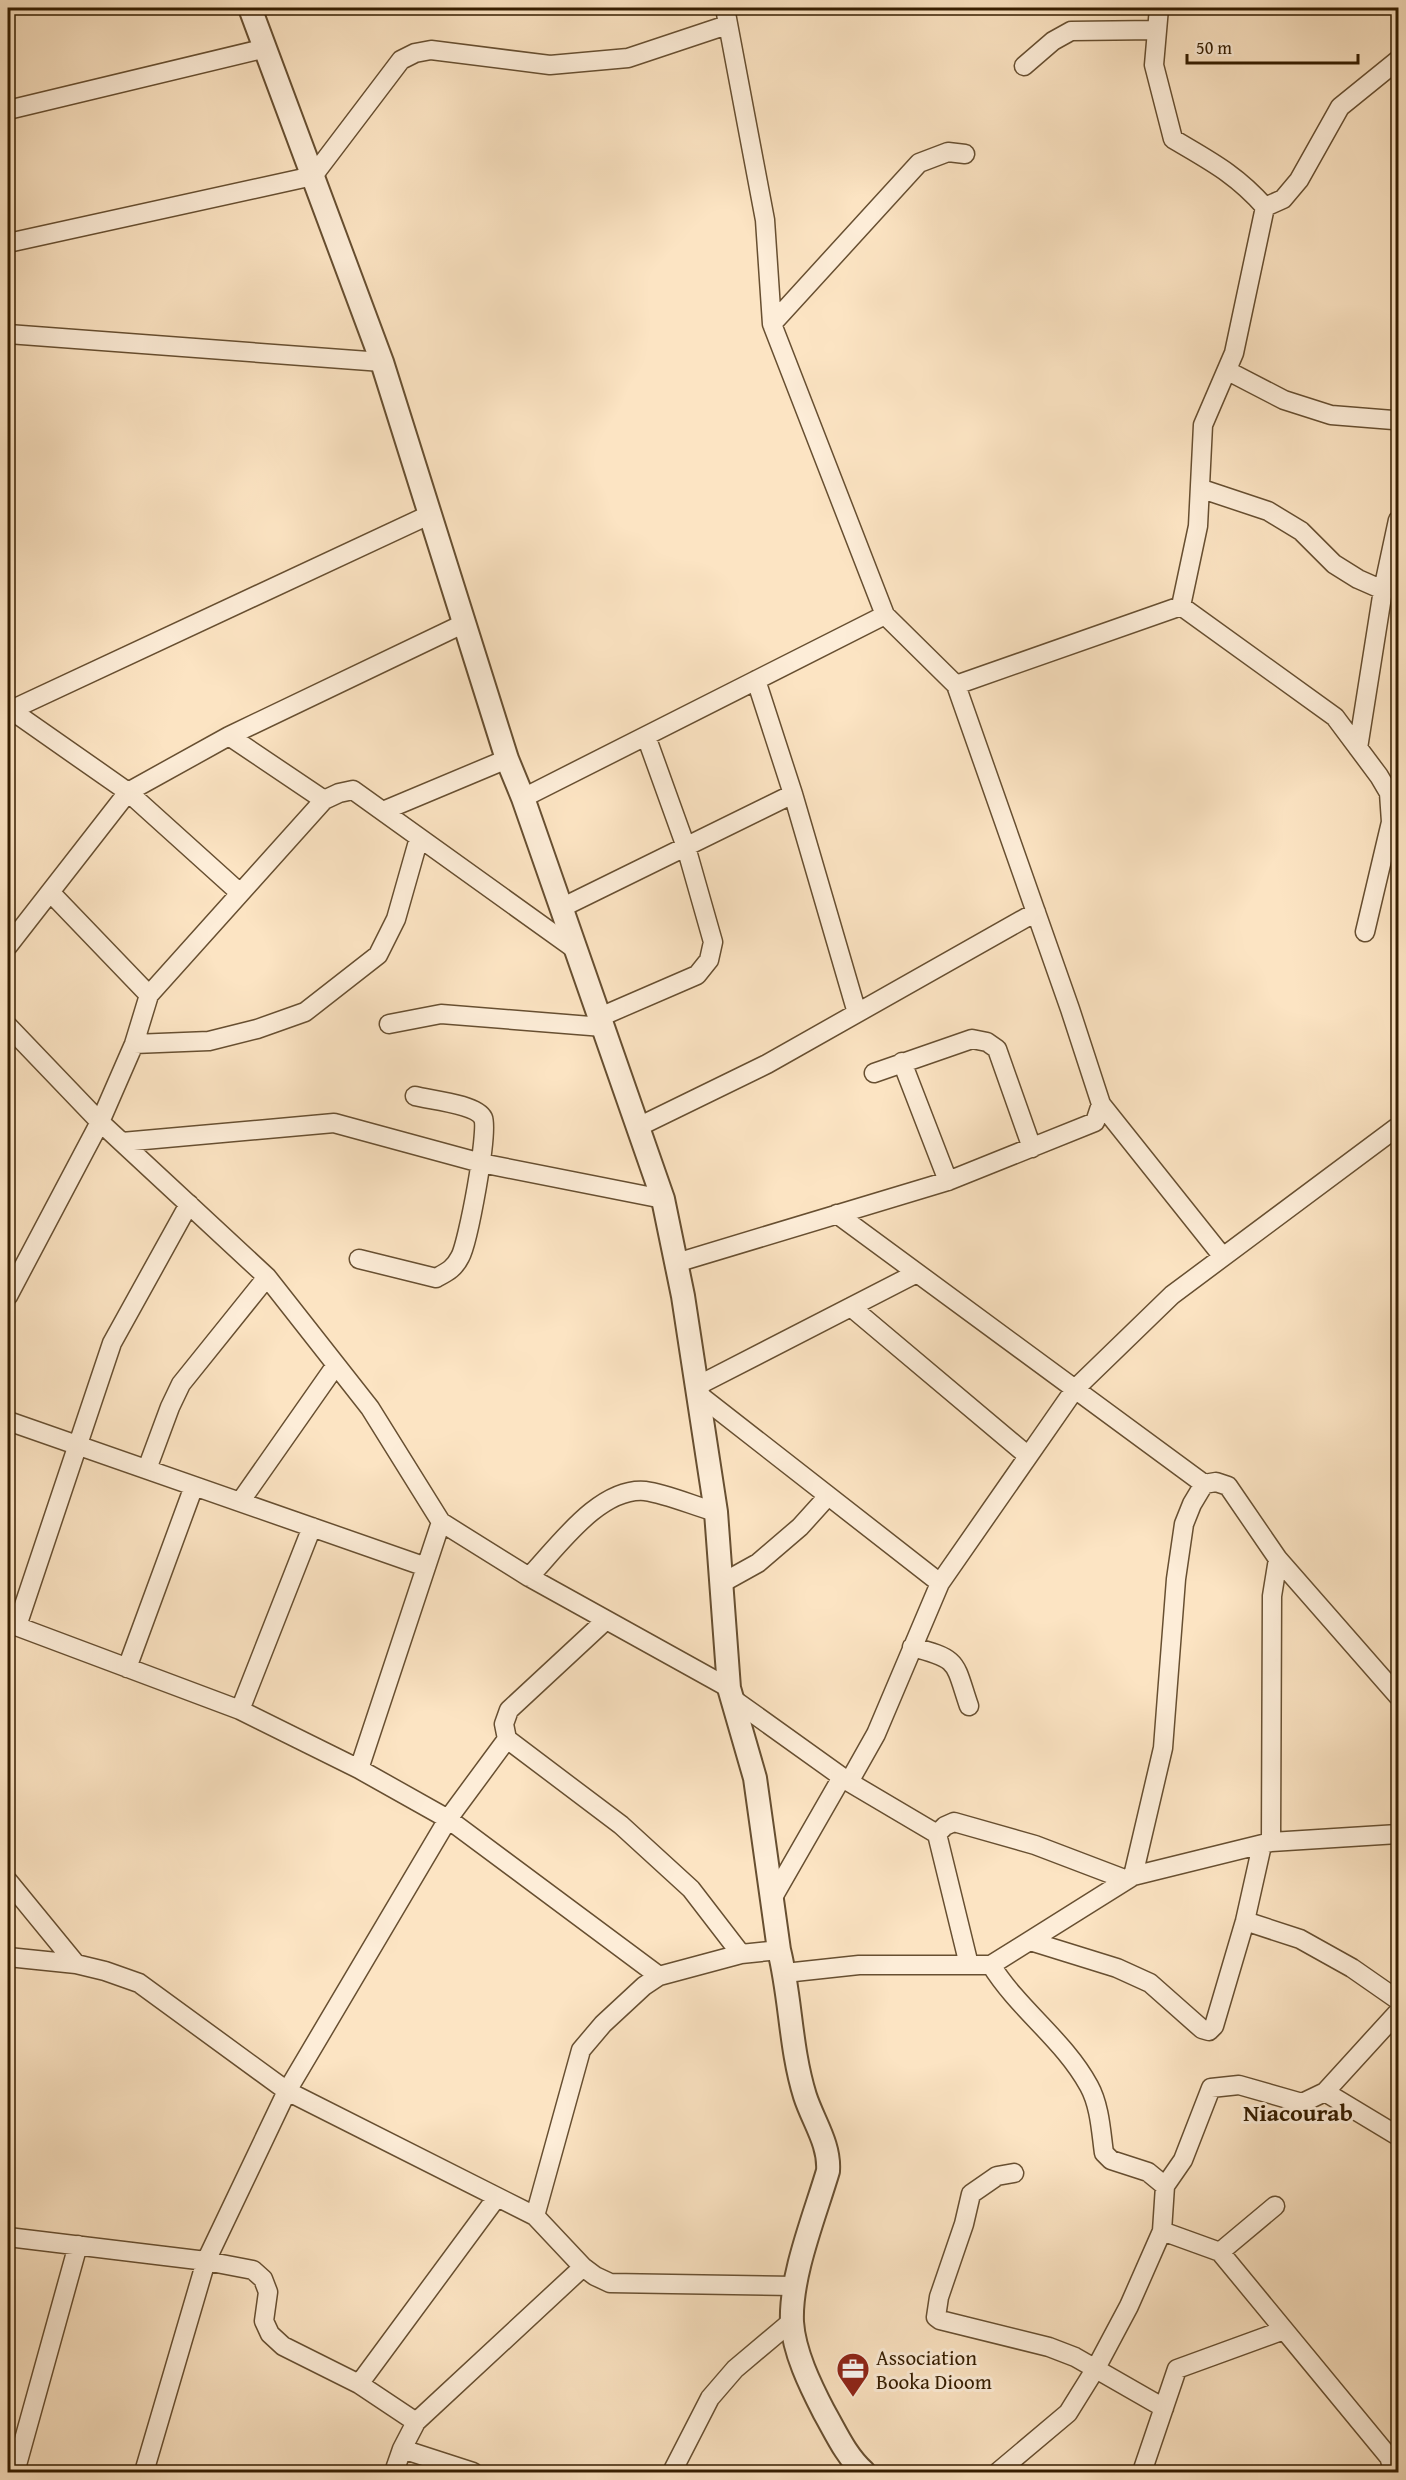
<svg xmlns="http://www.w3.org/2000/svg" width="1406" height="2480" font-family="'Gentium Book Plus',serif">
<rect width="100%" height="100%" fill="#fce4c3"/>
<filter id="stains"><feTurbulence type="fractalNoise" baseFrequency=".00333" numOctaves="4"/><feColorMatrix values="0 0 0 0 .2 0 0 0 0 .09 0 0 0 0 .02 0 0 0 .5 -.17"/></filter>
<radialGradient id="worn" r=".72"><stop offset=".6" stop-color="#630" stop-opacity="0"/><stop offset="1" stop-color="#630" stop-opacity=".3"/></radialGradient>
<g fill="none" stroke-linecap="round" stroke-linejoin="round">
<g stroke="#674f31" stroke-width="21">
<path id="minor" d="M 725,8 L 765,220 L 772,324 L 885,615 L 956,685 L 1070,1009 L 1101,1104 L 1223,1257
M 1159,8 L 1154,65 L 1173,139 C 1210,161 1236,174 1265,207
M 1024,66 L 1053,41 L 1071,31 L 1157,30
M 8,110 L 266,48
M 1265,207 L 1283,199 L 1299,180 L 1340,107 L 1398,60
M 8,243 L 313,176 L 401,60 L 415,53 L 431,50 L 550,65 L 628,58 L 727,25
M 772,324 L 919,163 L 948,152 L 965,154
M 8,334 L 382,362
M 1228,371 L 1284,400 L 1331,415 L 1393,420 L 1398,417
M 1202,489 L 1268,511 L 1301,531 L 1334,564 L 1358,579 L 1383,590
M 1181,606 L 1335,717 L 1379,776 L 1389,793 L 1391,822 L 1365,932
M 1181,606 L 1198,526 L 1203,425 L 1234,353 L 1265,207
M 756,680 L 793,794 L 857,1013
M 956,685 L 1181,606
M 8,708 L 128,792 L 229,736 L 465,623
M 11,710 L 431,514
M 229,736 L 324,800
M 1358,748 L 1383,590 L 1398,520
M 523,798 L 885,615
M 383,811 L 507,759
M 50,892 L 149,995
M 561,908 L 793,794
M 8,946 L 128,792 L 240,893
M 600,1017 L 697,975 L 709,960 L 713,942 L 686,847 L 646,736
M 389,1024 L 441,1014 L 603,1027
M 8,1026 L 100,1122 L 267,1277 L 370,1408 L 441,1522 L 529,1577 L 729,1688
M 134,1044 L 209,1041 L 257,1029 L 305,1012 L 378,955 L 396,919 L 419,838
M 902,1062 L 948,1181
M 874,1073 L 972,1039 L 987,1042 L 997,1049 L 1032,1148
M 638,1127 L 767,1064 L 1036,912
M 122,1142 L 334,1123 L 481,1163 L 663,1199
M 837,1214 L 1204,1484
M 359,1259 L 436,1278 C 447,1272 454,1269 460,1257 C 468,1243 489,1131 483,1118 C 476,1104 430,1100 415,1096
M 676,1263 L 948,1181 L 1095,1122 L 1101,1104
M 8,1296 L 100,1122 L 134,1044 L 149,995 L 324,800 L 339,793 L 353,790 L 576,950
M 851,1307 L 1027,1455
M 697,1386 L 917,1273
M 698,1394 L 940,1583 L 1075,1389 L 1172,1295 L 1396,1128
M 8,1421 L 426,1567
M 147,1469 L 170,1407 L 181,1384 L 267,1277
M 240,1502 L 336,1365
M 529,1577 C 557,1548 599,1487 645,1491 C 667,1494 694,1506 716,1512
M 722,1583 L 758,1563 L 800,1527 L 828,1496
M 606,1620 L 509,1710 L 504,1724 L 507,1739 L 621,1825 L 691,1889 L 741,1954
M 8,1623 L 240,1710 L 359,1769 L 448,1819 L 659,1976
M 17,1626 L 112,1343 L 189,1204
M 912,1647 C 960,1659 954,1662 969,1706
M 127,1668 L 194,1486
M 733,1699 L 849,1782 L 937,1834 L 969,1965
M 240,1710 L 312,1527
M 359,1769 L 441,1522
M 849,1782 L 876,1734 L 940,1583
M 937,1834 L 945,1826 L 954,1822 L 1035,1845 L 1127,1880
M 1271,1842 L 1272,1596 L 1278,1559
M 1133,1876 L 1163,1748 L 1176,1579 L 1184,1524 L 1192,1504 L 1204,1484 L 1216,1482 L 1228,1486 L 1278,1559 L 1398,1696
M 8,1881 L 76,1964
M 772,1899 L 842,1777
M 1245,1921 L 1300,1939 L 1352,1968 L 1398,2000
M 1030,1941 L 1117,1968 L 1150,1983 L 1202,2029 L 1209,2031 L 1214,2026 L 1245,1921 L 1262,1845
M 8,1957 L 76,1964 L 105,1971 L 139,1983 L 287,2091 L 535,2216 L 583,2267 L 595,2276 L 610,2283 L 794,2286
M 991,1965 C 1019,2010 1064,2040 1089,2086 C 1100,2106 1101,2132 1104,2153 L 1111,2160 L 1148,2172 L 1165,2186
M 785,1973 L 859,1965 L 991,1965 L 1133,1876 L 1271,1842 L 1398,1834
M 1325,2092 L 1398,2136
M 1014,2173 L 997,2176 L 971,2194 L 964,2224 L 939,2297 L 936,2317 L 940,2320 L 1049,2347 L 1075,2357 L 1164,2408
M 535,2216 L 581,2050 L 603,2024 L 644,1986 L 659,1976 L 741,1954 L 779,1950
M 1162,2231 L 1220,2252 L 1389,2457 L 1394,2472
M 8,2237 L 206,2261 L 253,2270 L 263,2279 L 268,2292 L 264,2321 L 270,2334 L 283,2346 L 359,2384 L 416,2422
M 1220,2252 L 1275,2206
M 359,2384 L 497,2197
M 402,2449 L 473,2472
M 15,2472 L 78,2245
M 144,2472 L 206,2261 L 287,2091 L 448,1819 L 507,1739
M 394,2472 L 402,2449 L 416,2422 L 583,2267
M 672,2472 L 710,2398 L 735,2369 L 792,2321
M 998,2472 L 1068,2413 L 1096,2368 L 1129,2306 L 1162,2231 L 1165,2186 L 1183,2160 L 1211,2088 L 1239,2085 L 1302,2103 L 1325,2092 L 1398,2012
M 1142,2472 L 1177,2369 L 1284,2330"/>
</g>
<g stroke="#674f31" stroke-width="26">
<path id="tertiary" d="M 250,8 L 382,362 L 507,759 L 523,798 L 663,1199 L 683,1296 L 716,1512 L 729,1688 L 755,1778 L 779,1950 C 791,1998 790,2048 805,2096 C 813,2121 830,2144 828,2171 C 815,2215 790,2276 792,2322 C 794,2352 810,2385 824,2412 C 836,2433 846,2456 864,2472"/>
</g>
<use href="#minor" stroke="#fdedd8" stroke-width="18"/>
<use href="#tertiary" stroke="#fdedd8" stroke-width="22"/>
</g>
<defs>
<g id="office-pin" transform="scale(1.725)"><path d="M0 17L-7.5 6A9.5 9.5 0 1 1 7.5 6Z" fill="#8f2418" stroke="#fdedd8"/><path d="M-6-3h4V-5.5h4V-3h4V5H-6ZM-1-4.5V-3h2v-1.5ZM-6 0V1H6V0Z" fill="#fff"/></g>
</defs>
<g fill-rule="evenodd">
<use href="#office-pin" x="853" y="2369"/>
</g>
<g text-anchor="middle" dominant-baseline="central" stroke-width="6" stroke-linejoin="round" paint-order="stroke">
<g font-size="21" fill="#351d00" stroke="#fdedd8" text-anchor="start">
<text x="876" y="2357">Association<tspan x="876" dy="24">Booka Dioom</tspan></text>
</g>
<g font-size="24" font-weight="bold" fill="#351d00" stroke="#fdedd8">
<text x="1298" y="2112">Niacourab</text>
</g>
</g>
<rect width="1406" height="2480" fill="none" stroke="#fce4c3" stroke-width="30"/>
<rect x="9" y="9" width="1388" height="2462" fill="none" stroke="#351d00" stroke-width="3"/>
<rect x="15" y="15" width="1376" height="2450" fill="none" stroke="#351d00" stroke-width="1.5"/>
<path d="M1187 54v9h171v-9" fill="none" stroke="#351d00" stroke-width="3"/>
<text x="1196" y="54" font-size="18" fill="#351d00" stroke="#fdedd8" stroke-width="4.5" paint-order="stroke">50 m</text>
<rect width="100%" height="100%" filter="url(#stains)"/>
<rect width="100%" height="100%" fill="url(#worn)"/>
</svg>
